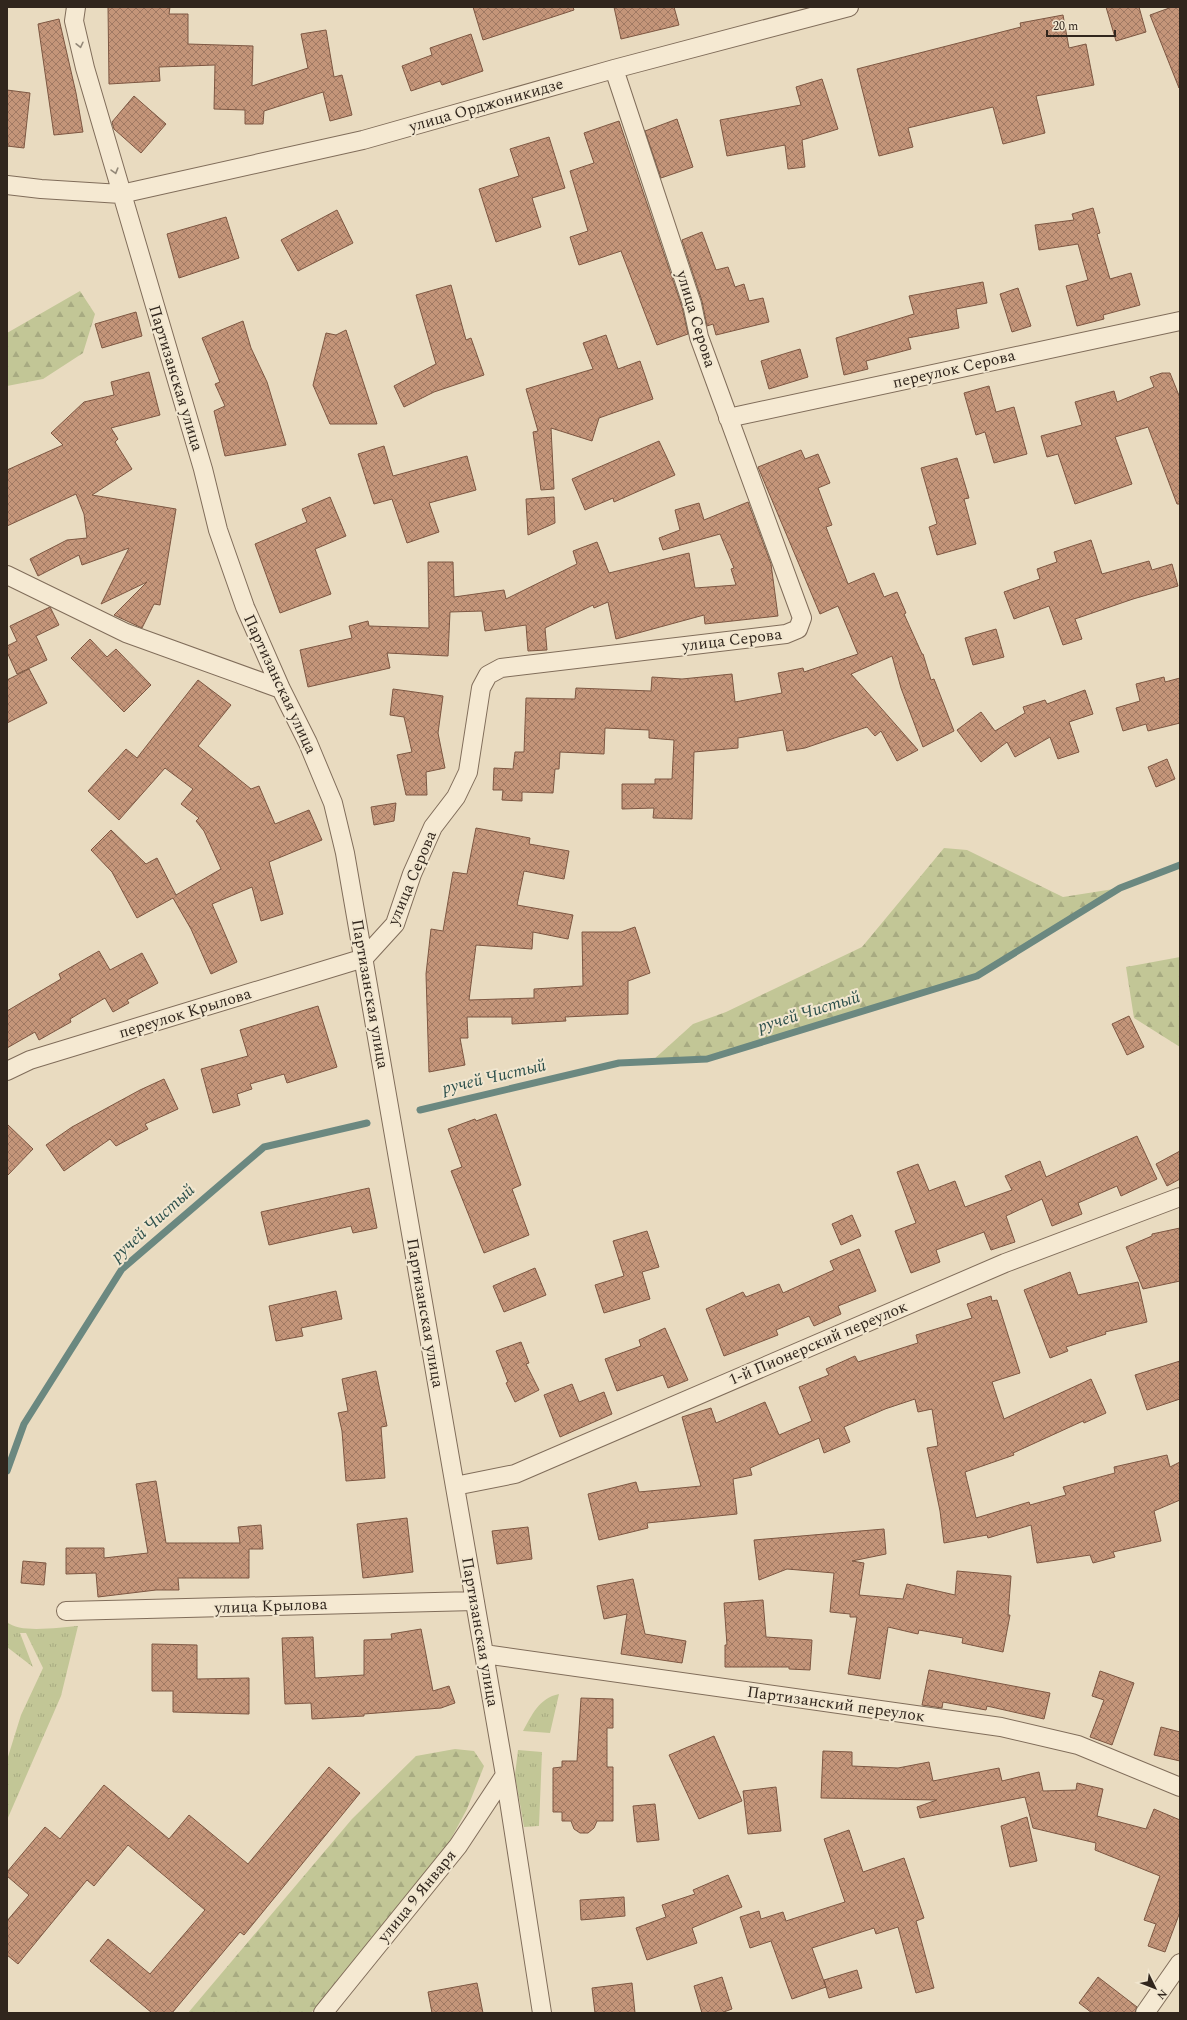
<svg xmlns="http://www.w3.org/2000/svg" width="1187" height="2020" font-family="Spectral,serif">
<defs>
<pattern id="grass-tufts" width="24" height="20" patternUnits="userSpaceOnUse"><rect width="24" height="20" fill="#c2c696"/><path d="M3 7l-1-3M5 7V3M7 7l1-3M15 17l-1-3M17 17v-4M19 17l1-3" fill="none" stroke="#a7aa81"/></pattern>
<pattern id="forest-firs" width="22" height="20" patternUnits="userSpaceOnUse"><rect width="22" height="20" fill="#c2c696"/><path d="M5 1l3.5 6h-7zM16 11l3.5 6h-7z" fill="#a7aa81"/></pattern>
<pattern id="building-cross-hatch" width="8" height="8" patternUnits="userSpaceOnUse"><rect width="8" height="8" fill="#c49579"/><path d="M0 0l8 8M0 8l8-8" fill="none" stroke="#a07963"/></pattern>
</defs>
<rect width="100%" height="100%" fill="#e9dbc0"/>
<path fill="url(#grass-tufts)" d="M 7,1622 C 20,1634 60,1627 78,1626 L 61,1696 L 7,1820 L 7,1760 L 21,1715 L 43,1668 L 26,1633 L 20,1633 L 33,1667 L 7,1647 Z
M 559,1694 L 550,1733 L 523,1731 C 532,1715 539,1698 559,1694 Z
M 518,1750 L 542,1752 L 539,1826 L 524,1827 L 515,1775 Z"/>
<path fill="url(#forest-firs)" d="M 80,291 L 95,314 L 83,353 L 43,379 L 7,386 L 7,333 Z
M 944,848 L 967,850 L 1063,897 L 1120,888 L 977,976 L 707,1059 L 652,1061 L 693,1024 L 726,1012 L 862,947 Z
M 1180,957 L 1180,1047 L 1134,1018 L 1126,967 Z
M 455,1749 L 474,1751 L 484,1766 L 467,1809 L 446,1848 L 311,2013 L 188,2013 L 352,1819 L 416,1756 Z"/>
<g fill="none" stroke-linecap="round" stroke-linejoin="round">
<path stroke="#6b8880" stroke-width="7" d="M 420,1110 L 619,1063 L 707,1059 L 977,976 L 1120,888 L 1180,865
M 7,1471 L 24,1424 L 122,1269 L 264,1147 L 367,1123"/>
</g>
<path fill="url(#building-cross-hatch)" stroke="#7d5742" d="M 108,7 L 170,7 L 169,14 L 188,14 L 188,44 L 253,46 L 252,86 L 308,68 L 301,34 L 326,30 L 334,77 L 342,75 L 352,115 L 330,121 L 323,92 L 264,111 L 263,124 L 245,124 L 245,110 L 214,109 L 215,65 L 159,67 L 160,81 L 109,84 Z
M 473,7 L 573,7 L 574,10 L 483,40 Z
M 614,7 L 674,7 L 679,25 L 621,39 Z
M 1106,7 L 1139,7 L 1146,32 L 1116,41 Z
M 1172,7 L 1180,7 L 1179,88 L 1150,15 Z
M 1063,15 L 1069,48 L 1086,44 L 1094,85 L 1036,96 L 1045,133 L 1003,144 L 993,107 L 908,128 L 913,147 L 879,156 L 857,69 L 1021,27 L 1020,23 Z
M 59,19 L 76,93 L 83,132 L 54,135 L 38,24 Z
M 471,34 L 483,71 L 442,85 L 440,81 L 411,91 L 402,66 L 432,55 L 430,48 Z
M 822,79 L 838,129 L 802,140 L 805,167 L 788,169 L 785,145 L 727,156 L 720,120 L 801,105 L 796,87 Z
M 7,90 L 30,93 L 24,148 L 7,146 Z
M 134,96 L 166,124 L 141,153 L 114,129 L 112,122 Z
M 677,119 L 693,167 L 661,178 L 645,131 Z
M 619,121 L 682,307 L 688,334 L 657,345 L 621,251 L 579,265 L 570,237 L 588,231 L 570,171 L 594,163 L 584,133 Z
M 549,137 L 565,188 L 532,198 L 541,227 L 496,242 L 479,189 L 519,176 L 510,149 Z
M 1093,208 L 1100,233 L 1097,234 L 1110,279 L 1131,273 L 1140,305 L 1103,315 L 1104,319 L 1077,326 L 1066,286 L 1088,280 L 1078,244 L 1039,250 L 1035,225 L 1074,220 L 1072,214 Z
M 337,210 L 353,243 L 298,271 L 281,240 Z
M 226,217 L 239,258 L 179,278 L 167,234 Z
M 702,232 L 716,270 L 728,267 L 735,287 L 744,284 L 749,301 L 763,298 L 769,322 L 716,335 L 713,324 L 707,326 L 702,301 L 682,240 Z
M 983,282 L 987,303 L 956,309 L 959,328 L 908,338 L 911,349 L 866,361 L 868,369 L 844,375 L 836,338 L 914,314 L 909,296 Z
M 451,285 L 466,340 L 471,338 L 484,375 L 434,392 L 404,407 L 394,386 L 436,364 L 416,295 Z
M 1018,288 L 1031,326 L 1012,332 L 1000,294 Z
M 136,312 L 142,336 L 102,348 L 95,324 Z
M 243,321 L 251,348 L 267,382 L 286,445 L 225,456 L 214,411 L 225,406 L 215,384 L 220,382 L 202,338 Z
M 346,330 L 377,424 L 330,424 L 313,385 L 326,333 L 336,335 Z
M 606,335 L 618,369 L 640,361 L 653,399 L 599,418 L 592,441 L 551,428 L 554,489 L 541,490 L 533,432 L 538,431 L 526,389 L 593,369 L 583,343 Z
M 800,349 L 808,377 L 769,389 L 761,361 Z
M 149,372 L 160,415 L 111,428 L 118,439 L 115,442 L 132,469 L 92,495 L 176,509 L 160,605 L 154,604 L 142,628 L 114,615 L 147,582 L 101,604 L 129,548 L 82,565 L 79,555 L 38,576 L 30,559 L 67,540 L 87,538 L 84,514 L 76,494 L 7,526 L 7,470 L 63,445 L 51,433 L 84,402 L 114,395 L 111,382 Z
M 1162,373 L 1170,373 L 1180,398 L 1180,504 L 1177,504 L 1148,427 L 1115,437 L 1132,484 L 1075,504 L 1058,454 L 1047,457 L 1041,436 L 1082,425 L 1075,402 L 1114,391 L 1117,402 L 1154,387 L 1150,377 Z
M 989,386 L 996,412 L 1014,407 L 1027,454 L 994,463 L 985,432 L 976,435 L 964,393 Z
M 659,441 L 675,475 L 614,502 L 613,498 L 585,510 L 572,479 Z
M 384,446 L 393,476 L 467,456 L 476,490 L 429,503 L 439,532 L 407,543 L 392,499 L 374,504 L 358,454 Z
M 801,450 L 805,459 L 818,454 L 830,483 L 818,488 L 832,525 L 826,527 L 848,584 L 874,573 L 884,597 L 897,592 L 906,613 L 904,614 L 922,654 L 923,654 L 931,680 L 934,679 L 954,731 L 923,747 L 901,688 L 892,656 L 851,674 L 918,750 L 897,761 L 881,731 L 875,736 L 867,727 L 805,748 L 787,751 L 783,730 L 738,738 L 738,748 L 694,752 L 692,819 L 653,818 L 654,808 L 622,809 L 622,784 L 655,784 L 655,779 L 672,779 L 674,740 L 649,738 L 649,730 L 605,728 L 604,754 L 560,752 L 559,769 L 555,769 L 553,793 L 522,792 L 522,801 L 502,800 L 503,790 L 493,790 L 494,768 L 513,769 L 515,752 L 524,752 L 526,698 L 575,699 L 576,688 L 651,691 L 652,677 L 682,679 L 732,674 L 735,702 L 782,693 L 778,673 L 803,668 L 804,672 L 858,654 L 838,606 L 820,614 L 758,467 Z
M 957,458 L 969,498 L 964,499 L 976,544 L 937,555 L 929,527 L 937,524 L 921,468 Z
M 330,497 L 346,536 L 315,549 L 331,594 L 280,613 L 255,544 L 307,522 L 302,509 Z
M 554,497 L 555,523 L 528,535 L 526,499 Z
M 748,502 L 771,564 L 778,616 L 705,624 L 704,615 L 616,639 L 608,602 L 594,608 L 593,605 L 545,628 L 547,650 L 528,651 L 526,625 L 485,631 L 482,611 L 450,612 L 448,656 L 387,653 L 390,668 L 308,687 L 300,650 L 352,638 L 349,626 L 368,621 L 369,626 L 429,628 L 428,562 L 453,562 L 454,597 L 504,590 L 506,599 L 577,564 L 573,551 L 597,542 L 609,573 L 689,553 L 695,588 L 736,585 L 731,569 L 734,568 L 720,534 L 663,550 L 659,538 L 680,530 L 675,510 L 699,503 L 704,520 Z
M 1091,540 L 1102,574 L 1149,561 L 1152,570 L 1172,564 L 1178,586 L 1133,599 L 1075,619 L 1082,639 L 1063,645 L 1049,606 L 1014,619 L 1004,592 L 1040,579 L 1037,569 L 1057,562 L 1054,552 Z
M 50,607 L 59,625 L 36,636 L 47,660 L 17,674 L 7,652 L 7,646 L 17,641 L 10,626 Z
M 996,629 L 1004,657 L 973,665 L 965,638 Z
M 90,639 L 107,657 L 116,649 L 151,685 L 124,712 L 71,658 Z
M 29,669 L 47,703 L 7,723 L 7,680 Z
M 1164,677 L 1165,682 L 1180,678 L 1180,723 L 1148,731 L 1146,724 L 1123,731 L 1116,708 L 1140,701 L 1136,684 Z
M 198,680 L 231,705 L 198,746 L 251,789 L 259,786 L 275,824 L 309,810 L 322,840 L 269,862 L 283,914 L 261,921 L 252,887 L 212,904 L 237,962 L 211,974 L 191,929 L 173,898 L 137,918 L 112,872 L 91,850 L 111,830 L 146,864 L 157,858 L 176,895 L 221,869 L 204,831 L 196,821 L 199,818 L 181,804 L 193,789 L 165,768 L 119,820 L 88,791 L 126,749 L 137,758 Z
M 393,689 L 443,696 L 438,733 L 445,768 L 426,772 L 427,795 L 406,795 L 397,755 L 412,752 L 404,717 L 390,715 Z
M 1085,690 L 1093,714 L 1069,722 L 1079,752 L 1058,759 L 1050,737 L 1015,757 L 1007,742 L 981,762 L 957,730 L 981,712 L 995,731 L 1025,713 L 1023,707 L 1045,700 L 1047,704 Z
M 1167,759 L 1175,779 L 1156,787 L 1148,767 Z
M 396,803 L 394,821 L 374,825 L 371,807 Z
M 476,828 L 530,838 L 529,844 L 569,851 L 564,879 L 524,871 L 517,905 L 573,915 L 568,939 L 533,932 L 532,949 L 476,945 L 469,1000 L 534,998 L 534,989 L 583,986 L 582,932 L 621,932 L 635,927 L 650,973 L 628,981 L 628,1014 L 565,1017 L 566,1021 L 512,1024 L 512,1017 L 467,1017 L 468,1038 L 460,1038 L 465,1065 L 429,1072 L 426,974 L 431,929 L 443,931 L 453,872 L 467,874 Z
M 99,951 L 110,970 L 142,953 L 158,983 L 127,1000 L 129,1003 L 113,1012 L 105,998 L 70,1019 L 71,1022 L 39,1040 L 35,1032 L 7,1048 L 7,1011 L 61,979 L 59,974 Z
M 318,1006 L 337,1067 L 287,1083 L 284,1074 L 250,1084 L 252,1089 L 237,1094 L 240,1105 L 213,1113 L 201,1069 L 248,1056 L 240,1030 Z
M 1129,1016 L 1144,1047 L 1127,1055 L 1112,1024 Z
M 164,1079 L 178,1109 L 145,1124 L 148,1129 L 116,1146 L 110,1139 L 64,1171 L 46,1145 L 72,1127 L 140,1090 Z
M 496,1114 L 521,1185 L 512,1189 L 529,1235 L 484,1253 L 451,1171 L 462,1167 L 448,1129 L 475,1119 L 476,1121 Z
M 7,1124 L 33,1149 L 7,1176 Z
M 1137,1136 L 1157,1179 L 1121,1196 L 1117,1186 L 1078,1203 L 1082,1214 L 1052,1226 L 1042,1199 L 1006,1216 L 1015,1242 L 991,1250 L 984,1232 L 936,1250 L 940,1262 L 911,1273 L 895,1231 L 916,1223 L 897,1172 L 918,1164 L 929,1191 L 955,1181 L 965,1207 L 1012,1190 L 1005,1176 L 1040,1161 L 1046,1177 Z
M 1180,1151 L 1180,1179 L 1167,1186 L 1156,1164 Z
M 369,1188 L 377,1228 L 353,1233 L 351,1226 L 269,1245 L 261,1212 Z
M 852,1215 L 861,1236 L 841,1245 L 832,1224 Z
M 1180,1228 L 1180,1281 L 1143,1289 L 1126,1247 L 1152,1236 L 1152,1234 Z
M 647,1231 L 659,1267 L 642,1272 L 650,1299 L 604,1313 L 595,1285 L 624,1276 L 613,1241 Z
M 859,1249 L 876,1291 L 838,1306 L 841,1314 L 814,1326 L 809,1316 L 776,1330 L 778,1335 L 724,1356 L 706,1309 L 743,1292 L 746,1297 L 779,1284 L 783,1293 L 834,1270 L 830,1261 Z
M 535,1268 L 546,1295 L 504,1312 L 493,1286 Z
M 1070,1272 L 1078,1295 L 1138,1282 L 1147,1322 L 1105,1332 L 1106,1334 L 1066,1347 L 1068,1351 L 1050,1358 L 1024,1290 Z
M 336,1291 L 342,1319 L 301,1328 L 303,1336 L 276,1341 L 269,1306 Z
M 991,1296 L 992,1301 L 997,1300 L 1020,1373 L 992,1382 L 1004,1419 L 1091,1379 L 1106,1413 L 1084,1423 L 1083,1421 L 1013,1453 L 1014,1455 L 965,1472 L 976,1518 L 1029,1502 L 1030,1505 L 1066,1495 L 1063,1487 L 1115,1473 L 1114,1467 L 1167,1455 L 1170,1467 L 1180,1462 L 1180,1500 L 1154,1511 L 1161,1541 L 1113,1552 L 1115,1557 L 1093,1563 L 1090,1555 L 1037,1563 L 1031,1525 L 988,1538 L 987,1535 L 944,1543 L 940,1511 L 927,1448 L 938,1446 L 932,1409 L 918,1412 L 915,1399 L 885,1409 L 844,1427 L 850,1442 L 824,1453 L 819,1438 L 750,1468 L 752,1475 L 733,1479 L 737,1514 L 647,1523 L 648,1528 L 599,1540 L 588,1494 L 636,1482 L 639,1492 L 701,1486 L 682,1417 L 711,1408 L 716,1423 L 765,1402 L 779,1435 L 812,1421 L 799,1387 L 829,1375 L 826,1369 L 855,1356 L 858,1362 L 918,1343 L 916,1335 L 972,1318 L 967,1304 Z
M 665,1328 L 688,1380 L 668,1388 L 663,1375 L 617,1391 L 605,1359 L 641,1346 L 639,1340 Z
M 521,1342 L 529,1363 L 526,1364 L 539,1390 L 515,1402 L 506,1383 L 508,1382 L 496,1351 Z
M 1180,1361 L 1180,1399 L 1147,1410 L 1135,1375 Z
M 376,1371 L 387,1426 L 381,1427 L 385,1478 L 346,1481 L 342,1431 L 338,1413 L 348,1411 L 342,1379 Z
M 572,1384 L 579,1402 L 604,1392 L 612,1414 L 560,1437 L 544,1395 Z
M 156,1481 L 166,1543 L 240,1543 L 238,1527 L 261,1525 L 263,1549 L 249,1549 L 249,1578 L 178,1578 L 179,1590 L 156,1590 L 98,1597 L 96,1573 L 66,1574 L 66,1548 L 104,1548 L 104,1558 L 148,1553 L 136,1484 Z
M 407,1518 L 413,1572 L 363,1578 L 357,1524 Z
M 528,1527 L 532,1559 L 497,1564 L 492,1531 Z
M 884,1529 L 886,1554 L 852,1561 L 864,1563 L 859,1595 L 903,1599 L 907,1584 L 955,1595 L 957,1571 L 1011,1576 L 1008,1615 L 1010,1615 L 1003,1652 L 962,1643 L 963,1638 L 919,1630 L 918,1634 L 888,1627 L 880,1679 L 848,1674 L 857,1617 L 850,1617 L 850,1614 L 830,1612 L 834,1573 L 787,1569 L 759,1580 L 754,1540 Z
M 23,1561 L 46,1563 L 44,1585 L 21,1583 Z
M 633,1579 L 645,1634 L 686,1641 L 682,1663 L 621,1654 L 627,1614 L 604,1619 L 597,1586 Z
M 763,1600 L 766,1637 L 812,1640 L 810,1670 L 789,1669 L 789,1667 L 725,1667 L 725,1645 L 727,1645 L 724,1603 Z
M 421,1629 L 433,1691 L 449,1686 L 455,1703 L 441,1708 L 364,1714 L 364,1716 L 312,1719 L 311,1703 L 285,1704 L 282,1638 L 313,1637 L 315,1678 L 364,1675 L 364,1640 L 392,1639 L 391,1634 Z
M 152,1644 L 197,1645 L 197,1679 L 249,1678 L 249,1714 L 173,1712 L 173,1691 L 152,1691 Z
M 929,1670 L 1050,1693 L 1044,1719 L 987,1706 L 986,1710 L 943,1702 L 942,1708 L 922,1705 Z
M 1100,1671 L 1134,1683 L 1112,1745 L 1090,1737 L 1104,1700 L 1092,1696 Z
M 581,1698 L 613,1699 L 613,1728 L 607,1728 L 607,1767 L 613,1767 L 613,1821 L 597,1821 L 594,1828 L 588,1833 L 580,1833 L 574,1829 L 571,1821 L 562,1821 L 562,1812 L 553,1812 L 553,1768 L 562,1767 L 562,1761 L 577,1761 Z
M 1161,1727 L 1180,1732 L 1180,1761 L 1154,1755 Z
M 714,1736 L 742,1801 L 699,1819 L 669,1755 Z
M 823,1751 L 852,1752 L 852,1766 L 898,1768 L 929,1762 L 933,1781 L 999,1768 L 1002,1781 L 1039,1772 L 1043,1791 L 1076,1790 L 1077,1783 L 1103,1789 L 1097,1816 L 1146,1829 L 1154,1809 L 1180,1820 L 1180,1912 L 1165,1952 L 1148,1946 L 1156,1924 L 1144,1920 L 1160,1876 L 1095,1850 L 1096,1843 L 1033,1828 L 1025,1797 L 920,1818 L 917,1807 L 937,1800 L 821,1798 Z
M 329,1767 L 360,1793 L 244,1935 L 240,1932 L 172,2013 L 152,2013 L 90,1961 L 108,1939 L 150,1974 L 205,1910 L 128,1845 L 94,1886 L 87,1880 L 18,1964 L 7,1955 L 7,1921 L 29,1895 L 7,1876 L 7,1872 L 45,1827 L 60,1839 L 104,1785 L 169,1839 L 189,1815 L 248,1864 Z
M 776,1787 L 781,1831 L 748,1834 L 743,1791 Z
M 655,1804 L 659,1840 L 637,1842 L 633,1806 Z
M 1027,1817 L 1037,1861 L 1010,1867 L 1001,1826 Z
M 849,1830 L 863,1872 L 904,1858 L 924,1918 L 916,1921 L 934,1988 L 916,1993 L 898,1927 L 876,1934 L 874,1928 L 812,1948 L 826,1987 L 792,1999 L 771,1941 L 750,1948 L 740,1917 L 759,1911 L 761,1919 L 783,1912 L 786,1921 L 845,1902 L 824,1839 Z
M 728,1875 L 742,1907 L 692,1928 L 697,1943 L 647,1960 L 636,1928 L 666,1917 L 662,1905 L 695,1894 L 693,1890 Z
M 624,1897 L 625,1916 L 581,1920 L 580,1900 Z
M 857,1970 L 862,1988 L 829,1998 L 824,1980 Z
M 722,1977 L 732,2009 L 721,2013 L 702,2013 L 694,1986 Z
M 1098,1977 L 1137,2007 L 1135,2013 L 1092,2013 L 1079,2003 Z
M 477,1983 L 483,2013 L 432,2013 L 428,1992 Z
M 632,1983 L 635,2013 L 595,2013 L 592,1988 Z"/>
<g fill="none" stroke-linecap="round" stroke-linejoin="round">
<g stroke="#806d5a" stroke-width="20">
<path id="minor" d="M 76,7 L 74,21 L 85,68 L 203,469 L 218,530 L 245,607 L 281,689 L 308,743 L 333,803 L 345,853 L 505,1775 L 542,2013
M 7,185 L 41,189 L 121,194 L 363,140 L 614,69 L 849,7
M 728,418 L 1180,321
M 7,575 L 126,633 L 281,689
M 7,1071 L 30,1060 L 364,958 L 395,924 L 412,874 L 433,827 L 456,797 L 468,772 L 481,688 L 488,675 L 501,668 L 786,634 L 798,629 L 802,618 L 699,337 L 692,304 L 614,69
M 455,1486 L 515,1474 L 1005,1263 L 1180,1197
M 66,1611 L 475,1601
M 484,1654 L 1001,1727 L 1078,1745 L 1180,1787
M 323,2013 L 458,1846 L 505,1775
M 1145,2013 L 1180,1963"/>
</g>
<use href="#minor" stroke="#f5e9d2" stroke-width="18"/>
</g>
<defs><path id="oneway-chevron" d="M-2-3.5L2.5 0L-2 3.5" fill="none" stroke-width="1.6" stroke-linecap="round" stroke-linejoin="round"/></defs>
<g stroke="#938878">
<use href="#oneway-chevron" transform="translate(80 45) rotate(77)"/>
<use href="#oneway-chevron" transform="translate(115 171) rotate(74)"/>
</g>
<g text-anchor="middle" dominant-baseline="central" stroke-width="4" stroke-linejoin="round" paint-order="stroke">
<g font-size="16" fill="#31261d" stroke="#f1e6cf">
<text transform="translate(486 105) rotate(-16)">улица Орджоникидзе</text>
<text transform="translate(696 319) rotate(73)">улица Серова</text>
<text transform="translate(954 369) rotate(-13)">переулок Серова</text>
<text transform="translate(176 378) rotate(73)">Партизанская улица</text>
<text transform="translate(732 640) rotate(-7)">улица Серова</text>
<text transform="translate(280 684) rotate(65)">Партизанская улица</text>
<text transform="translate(412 878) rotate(-67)">улица Серова</text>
<text transform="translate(370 994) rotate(80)">Партизанская улица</text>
<text transform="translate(185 1013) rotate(-17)">переулок Крылова</text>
<text transform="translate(425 1313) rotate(80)">Партизанская улица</text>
<text transform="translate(818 1343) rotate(-23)">1-й Пионерский переулок</text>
<text transform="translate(271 1606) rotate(-2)">улица Крылова</text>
<text transform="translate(480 1632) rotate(80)">Партизанская улица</text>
<text transform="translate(836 1704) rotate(8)">Партизанский переулок</text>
<text transform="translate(417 1896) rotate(-51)">улица 9 Января</text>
</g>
<g font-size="17" font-style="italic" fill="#2d504c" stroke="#f1e6cf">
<text transform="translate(809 1012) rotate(-17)">ручей Чистый</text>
<text transform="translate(494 1077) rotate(-13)">ручей Чистый</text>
<text transform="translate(153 1223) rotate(-42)">ручей Чистый</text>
</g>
</g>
<rect width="1187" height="2020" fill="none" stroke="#31261d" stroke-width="16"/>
<g transform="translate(1155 1988) rotate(133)" stroke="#f1e6cf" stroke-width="3" paint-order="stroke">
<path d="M0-3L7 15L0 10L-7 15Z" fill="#31261d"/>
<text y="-6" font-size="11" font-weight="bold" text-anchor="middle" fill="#31261d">N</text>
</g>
<path d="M1047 30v6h68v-6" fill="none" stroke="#31261d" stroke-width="2"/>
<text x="1053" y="30" font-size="12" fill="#31261d" stroke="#f1e6cf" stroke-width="3" paint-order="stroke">20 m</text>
</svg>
